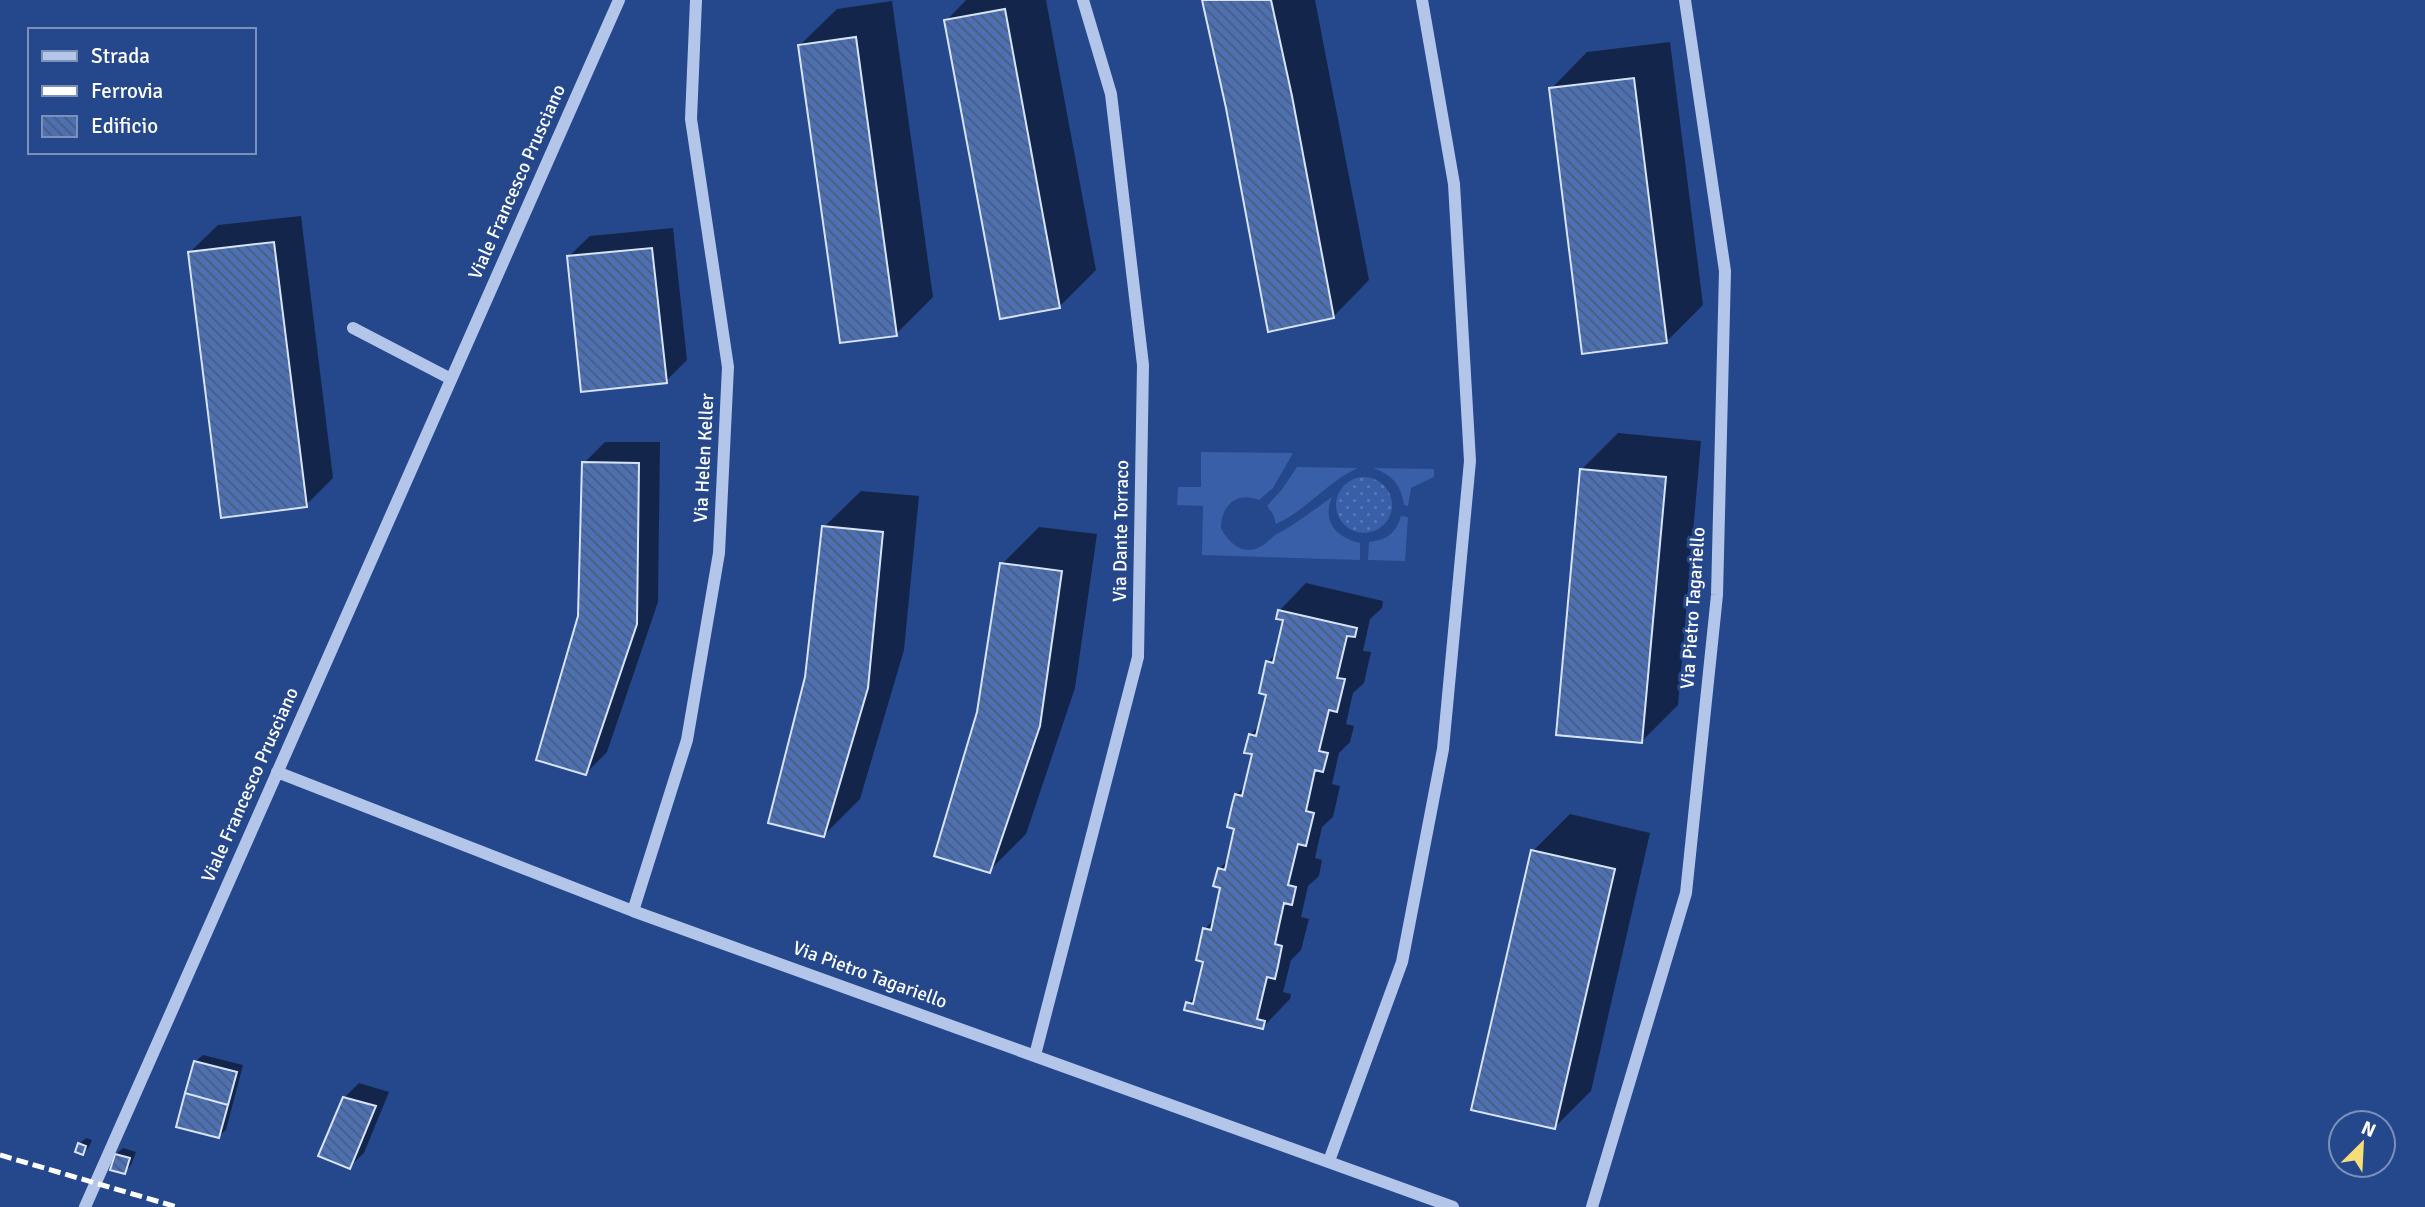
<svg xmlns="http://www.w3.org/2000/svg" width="2425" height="1207" font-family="Signika,sans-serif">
<defs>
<pattern id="park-dots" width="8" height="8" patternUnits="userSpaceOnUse" patternTransform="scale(1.75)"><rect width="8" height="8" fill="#395fa9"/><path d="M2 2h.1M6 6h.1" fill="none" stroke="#5777b6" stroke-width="1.8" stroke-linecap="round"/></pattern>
<pattern id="building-back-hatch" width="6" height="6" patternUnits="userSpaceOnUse" patternTransform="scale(1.75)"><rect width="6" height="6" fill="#4d70b3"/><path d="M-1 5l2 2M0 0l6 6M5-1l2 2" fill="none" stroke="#4c5c7a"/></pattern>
</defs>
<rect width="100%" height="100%" fill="#25478c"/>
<path fill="#395fa9" d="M 1201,452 L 1293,453 L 1273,488 L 1259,500 C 1237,491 1221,505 1221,528 C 1228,543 1244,556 1260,547 C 1267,544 1271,537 1277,534 C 1297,523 1314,510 1332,497 C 1322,521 1335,537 1360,543 L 1360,560 L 1202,555 L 1203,506 L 1177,505 L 1178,487 L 1201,487 Z
M 1297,467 L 1358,468 C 1327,482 1307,510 1276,524 L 1273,514 L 1267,506 L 1283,488 Z
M 1373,468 L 1434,469 L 1434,477 L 1411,488 L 1408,506 L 1404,505 C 1401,484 1392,475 1373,468 Z
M 1401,516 L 1408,517 L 1405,561 L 1368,560 L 1369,542 C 1387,540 1396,533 1401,516 Z"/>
<path fill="url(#park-dots)" d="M1336 505a28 28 0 1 1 56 0a28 28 0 1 1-56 0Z"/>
<path fill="#0007" d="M 966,0 L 1046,0 L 1096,270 L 1060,306 L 946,21 Z
M 1204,0 L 1315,0 L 1369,280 L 1333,317 L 1227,108 Z
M 892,1 L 933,297 L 896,334 L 800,45 L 837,9 Z
M 1670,42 L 1703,305 L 1666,342 L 1551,89 L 1587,52 Z
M 301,216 L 333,478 L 306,505 L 190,252 L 218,225 Z
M 673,228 L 687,360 L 666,381 L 568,257 L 590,236 Z
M 1618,433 L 1701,441 L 1678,705 L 1642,741 L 1581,470 Z
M 605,442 L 660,442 L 658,602 L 607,752 L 586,773 L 580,617 L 584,463 Z
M 861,491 L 919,496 L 904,650 L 860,799 L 824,835 L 824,527 Z
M 1039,527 L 1097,534 L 1075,688 L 1026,834 L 989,871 L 979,712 L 1002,564 Z
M 1306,583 L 1383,601 L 1382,608 L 1370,619 L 1363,651 L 1371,652 L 1364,683 L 1353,693 L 1346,724 L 1354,726 L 1350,742 L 1339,753 L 1332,784 L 1340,786 L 1333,817 L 1322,827 L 1315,858 L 1322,860 L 1319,876 L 1308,886 L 1301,917 L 1309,919 L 1301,950 L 1291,960 L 1283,992 L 1291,994 L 1290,999 L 1263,1027 L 1188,1003 L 1198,993 L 1205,961 L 1205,929 L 1215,918 L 1222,887 L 1219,869 L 1229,859 L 1236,828 L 1236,795 L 1246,785 L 1254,753 L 1250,735 L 1260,725 L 1268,693 L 1268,662 L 1277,652 L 1285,619 L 1279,611 Z
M 1570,814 L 1650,833 L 1591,1091 L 1554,1128 L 1533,851 Z
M 203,1055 L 243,1065 L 226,1130 L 219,1136 L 196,1061 Z
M 359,1083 L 389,1092 L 364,1153 L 349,1167 L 344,1098 Z
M 86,1138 L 92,1140 L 89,1147 L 83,1153 L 79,1144 Z
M 123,1148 L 136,1152 L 131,1165 L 125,1172 L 116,1154 Z"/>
<path fill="url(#building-back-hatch)" stroke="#d7e3f8" stroke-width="2" d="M 1202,0 L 1271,0 L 1292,96 L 1334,318 L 1268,332 L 1226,108 Z
M 1005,9 L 1060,308 L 1000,319 L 944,20 Z
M 856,37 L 897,336 L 840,343 L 798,45 Z
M 1634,78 L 1667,343 L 1582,354 L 1549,88 Z
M 274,242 L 307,507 L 221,518 L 188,252 Z
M 652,248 L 667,383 L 581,392 L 567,256 Z
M 582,462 L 639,463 L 637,624 L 586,775 L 536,760 L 578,616 Z
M 1580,469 L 1666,477 L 1642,743 L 1556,735 Z
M 822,526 L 883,532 L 868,688 L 824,837 L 768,823 L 805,677 Z
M 1000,563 L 1062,571 L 1040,726 L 990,873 L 934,856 L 977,712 Z
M 1278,610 L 1357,628 L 1355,637 L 1347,636 L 1337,678 L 1345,679 L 1337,712 L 1329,710 L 1319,751 L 1328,753 L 1323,772 L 1315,770 L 1306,811 L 1314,813 L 1306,846 L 1298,844 L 1288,885 L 1296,887 L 1292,905 L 1284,903 L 1275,944 L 1282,946 L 1278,966 L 1275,979 L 1267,977 L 1257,1019 L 1265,1021 L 1263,1029 L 1184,1010 L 1186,1002 L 1193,1004 L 1203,962 L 1196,960 L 1203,928 L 1211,930 L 1220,888 L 1213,886 L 1218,868 L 1225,870 L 1234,829 L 1227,827 L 1232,805 L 1235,794 L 1242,796 L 1252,754 L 1244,753 L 1249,734 L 1256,736 L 1266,695 L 1259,693 L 1266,661 L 1273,663 L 1283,620 L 1276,619 Z
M 1531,850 L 1615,869 L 1555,1129 L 1471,1110 Z
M 194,1061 L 237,1072 L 228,1105 L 185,1093 Z
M 185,1093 L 228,1105 L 219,1138 L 176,1127 Z
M 343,1097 L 376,1106 L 350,1169 L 318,1156 Z
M 78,1143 L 86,1146 L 83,1155 L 75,1152 Z
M 115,1154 L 130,1158 L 125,1174 L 110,1170 Z"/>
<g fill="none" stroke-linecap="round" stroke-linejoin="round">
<path stroke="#b3c6ea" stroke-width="12" d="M 353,328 L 451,379
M 277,772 L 633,911 L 1453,1207
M 633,911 L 687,740 L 719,553 L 728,367 L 691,119 L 696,0
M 1035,1055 L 1138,657 L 1143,365 L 1111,94 L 1083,0
M 1329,1161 L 1402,962 L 1443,749 L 1470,461 L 1454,184 L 1422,0
M 85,1207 L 619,0
M 1592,1207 L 1686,893 L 1717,595 L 1725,271 L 1685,0"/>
<path stroke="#fff" stroke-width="5" stroke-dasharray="12 5" stroke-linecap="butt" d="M 0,1155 L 177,1207"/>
</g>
<g text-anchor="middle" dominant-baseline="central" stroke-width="6" stroke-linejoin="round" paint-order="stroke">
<g font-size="19" fill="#fff" stroke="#25478c">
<text transform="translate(517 182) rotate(-66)">Viale Francesco Prusciano</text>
<text transform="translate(704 458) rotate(-87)">Via Helen Keller</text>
<text transform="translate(1121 531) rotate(-89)">Via Dante Torraco</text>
<text transform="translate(1693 608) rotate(-86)">Via Pietro Tagariello</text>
<text transform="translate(250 785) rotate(-66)">Viale Francesco Prusciano</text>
<text transform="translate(870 975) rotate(20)">Via Pietro Tagariello</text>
</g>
</g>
<rect x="28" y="28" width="228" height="126" fill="#25478c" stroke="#7c91ba" stroke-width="2"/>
<rect x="42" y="51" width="35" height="10" fill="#b3c6ea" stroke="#7c91ba" stroke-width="2"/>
<text x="91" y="63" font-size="21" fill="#ffffff">Strada</text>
<rect x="42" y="86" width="35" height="10" fill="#ffffff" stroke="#7c91ba" stroke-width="2"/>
<text x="91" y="98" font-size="21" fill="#ffffff">Ferrovia</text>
<rect x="42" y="116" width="35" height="21" fill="url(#building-back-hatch)" stroke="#7c91ba" stroke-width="2"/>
<text x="91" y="133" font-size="21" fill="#ffffff">Edificio</text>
<g transform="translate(2362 1144) rotate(24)"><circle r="33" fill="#25478c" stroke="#7c91ba" stroke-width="2"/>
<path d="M0-5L12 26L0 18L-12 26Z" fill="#f5de77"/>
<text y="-10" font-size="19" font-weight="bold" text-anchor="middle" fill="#ffffff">N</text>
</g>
</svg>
